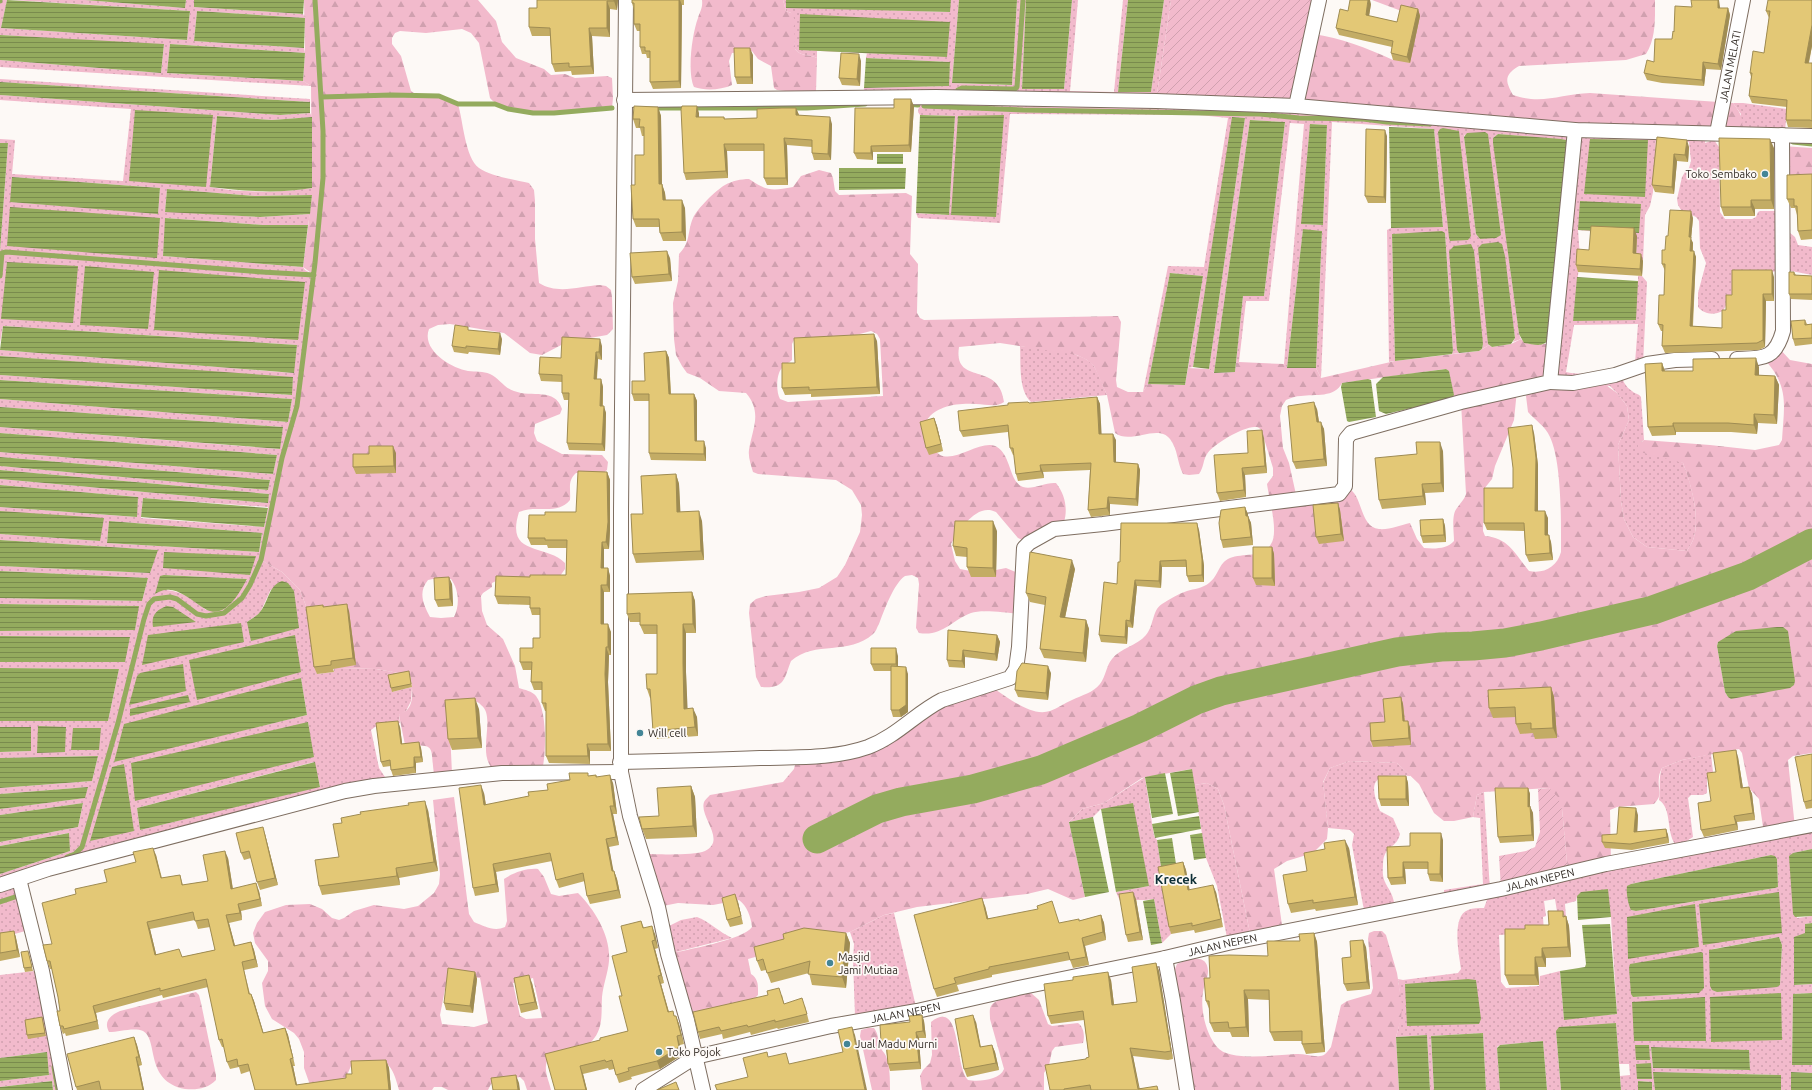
<svg xmlns="http://www.w3.org/2000/svg" width="1812" height="1090" font-family="Ubuntu,sans-serif">
<defs>
<pattern id="grass-dots" width="8" height="8" patternUnits="userSpaceOnUse"><rect width="8" height="8" fill="#f2bacc"/><path d="M2 2h.1M6 6h.1" fill="none" stroke="#d0a0af" stroke-width="1.8" stroke-linecap="round"/></pattern>
<pattern id="forest-firs" width="22" height="20" patternUnits="userSpaceOnUse"><rect width="22" height="20" fill="#f2bacc"/><path d="M5 1l3.5 6h-7zM16 11l3.5 6h-7z" fill="#d0a0af"/></pattern>
<pattern id="garden-furrows" width="10" height="10" patternUnits="userSpaceOnUse"><rect width="10" height="10" fill="#f2bacc"/><path d="M-1 1l2-2M0 10L10 0M9 11l2-2" fill="none" stroke="#d0a0af"/></pattern>
<pattern id="water-rules" width="6" height="5" patternUnits="userSpaceOnUse"><rect width="6" height="5" fill="#94ab5e"/><path d="M0 2.5h6" fill="none" stroke="#798b4d"/></pattern>
</defs>
<rect width="100%" height="100%" fill="#fdf9f6"/>
<path fill="url(#grass-dots)" fill-rule="evenodd" d="M 0,0 L 7,0 L 1,28 L 187,40 L 190,11 L 12,0 L 85,0 L 185,8 L 186,0 L 194,0 L 194,7 L 303,14 L 305,18 L 197,11 L 194,41 L 304,48 L 305,53 L 170,44 L 167,73 L 303,81 L 311,86 L 0,67 L 0,60 L 161,73 L 164,45 L 0,35 Z
M 783,0 L 786,0 L 786,7 L 949,12 L 951,0 L 959,0 L 952,83 L 1012,85 L 1017,0 L 1026,0 L 1022,88 L 1064,89 L 1072,0 L 1078,0 L 1070,91 L 1114,92 L 1123,0 L 1128,0 L 1118,92 L 1151,92 L 1164,0 L 1171,0 L 1156,101 L 1706,133 L 1705,143 L 1714,140 L 1719,147 L 1720,212 L 1725,219 L 1752,219 L 1756,217 L 1758,212 L 1760,211 L 1782,211 L 1789,232 L 1795,237 L 1798,245 L 1812,247 L 1812,275 L 1786,270 L 1733,277 L 1732,294 L 1723,311 C 1714,315 1705,315 1698,307 L 1698,293 L 1706,263 L 1700,248 L 1699,221 L 1696,217 L 1681,210 L 1678,205 L 1677,199 L 1682,177 L 1685,172 L 1689,168 L 1691,161 L 1689,142 L 1656,140 L 1653,192 L 1650,206 L 1645,215 L 1643,261 L 1636,260 L 1637,236 L 1578,230 L 1580,257 L 1573,321 L 1638,281 L 1638,276 L 1642,276 L 1647,282 L 1643,365 L 1620,373 C 1622,379 1626,388 1632,391 C 1635,394 1638,393 1641,397 L 1644,440 L 1641,442 L 1683,463 C 1691,483 1700,516 1694,537 C 1693,542 1689,547 1687,551 L 1647,547 L 1633,537 L 1624,519 L 1621,501 L 1618,445 L 1629,420 L 1627,406 L 1617,393 L 1610,386 L 1550,382 L 1555,348 L 1546,344 L 1548,340 L 1565,140 L 1498,134 L 1493,138 L 1519,334 L 1521,339 L 1513,342 L 1515,338 L 1502,244 L 1488,343 L 1489,345 L 1482,349 L 1483,344 L 1457,350 L 1459,353 L 1452,354 L 1453,351 L 1445,233 L 1392,234 L 1395,361 L 1389,362 L 1387,230 L 1391,228 L 1443,226 L 1434,129 L 1332,122 L 1321,378 L 1316,368 L 1322,231 L 1303,230 L 1287,368 L 1284,364 L 1304,124 L 1290,123 L 1269,301 L 1246,301 L 1239,362 L 1236,363 L 1243,296 L 1264,296 L 1285,122 L 1250,120 L 1214,373 L 1209,369 L 1245,118 L 1233,117 L 1193,367 L 1188,368 L 1203,276 L 1170,273 L 1148,384 L 1143,392 L 1168,266 L 1204,267 L 1228,118 L 1199,115 L 1010,114 L 1000,223 L 918,218 L 916,213 L 949,215 L 955,116 L 920,115 L 918,112 L 920,101 L 863,97 L 864,88 L 948,86 L 950,62 L 866,58 L 867,53 L 947,57 L 799,50 L 817,51 L 817,58 C 809,54 801,57 795,49 L 791,13 L 786,11 ZM 1310,124 L 1327,125 L 1323,225 L 1302,224 ZM 1465,134 L 1480,239 L 1476,234 L 1464,137 ZM 1638,324 L 1635,363 C 1617,370 1585,377 1566,372 L 1574,325 Z
M 0,79 L 310,99 L 310,102 L 0,82 Z
M 0,95 L 280,115 L 310,113 L 312,117 L 272,120 L 217,116 L 210,187 C 242,193 280,193 312,188 L 312,195 L 255,196 L 167,189 L 165,211 L 260,217 L 310,214 L 308,225 L 263,225 L 166,218 L 163,256 L 303,267 L 305,270 L 314,275 L 297,406 L 282,458 L 261,560 L 282,572 L 300,590 L 309,614 L 317,674 L 334,672 L 326,612 L 338,668 L 376,669 L 410,675 L 392,692 L 412,687 L 411,701 L 406,711 L 399,715 L 400,723 L 375,727 L 371,730 L 379,768 L 385,777 L 383,781 L 19,874 L 65,1090 L 53,1090 L 52,1081 L 0,1087 L 0,1081 L 49,1075 L 46,1052 L 0,1058 L 0,975 L 35,971 L 29,930 L 0,938 L 0,874 L 70,851 L 68,833 L 0,846 L 0,842 L 78,827 L 83,803 L 0,815 L 0,809 L 84,798 L 88,787 L 0,794 L 0,788 L 92,781 L 98,756 L 0,758 L 0,752 L 31,751 L 31,727 L 0,727 L 0,721 L 108,721 L 119,669 L 0,668 L 0,662 L 124,662 L 130,637 L 0,636 L 0,631 L 135,630 L 138,606 L 0,604 L 0,598 L 142,601 L 148,578 L 0,571 L 0,566 L 150,573 L 157,550 L 0,540 L 0,534 L 100,541 L 0,511 L 0,507 L 136,517 L 138,497 L 0,485 L 0,479 L 267,503 L 269,494 L 0,470 L 0,466 L 268,490 L 270,480 L 0,457 L 0,452 L 273,474 L 277,455 L 0,433 L 0,427 L 279,449 L 283,427 L 0,407 L 0,399 L 288,422 L 292,399 L 0,380 L 0,375 L 291,395 L 293,378 L 0,356 L 0,350 L 293,373 L 297,345 L 3,326 L 0,343 L 0,251 L 8,144 L 0,143 L 0,139 L 15,140 L 12,174 L 123,181 L 131,109 L 0,100 ZM 13,177 L 160,188 L 158,213 L 11,202 ZM 143,498 L 268,507 L 268,508 L 264,527 L 141,518 ZM 109,521 L 261,533 L 262,533 L 259,552 L 107,543 ZM 164,575 L 247,579 L 247,580 L 206,610 C 194,600 182,591 166,590 ZM 271,589 L 299,628 L 247,622 L 260,613 ZM 301,678 L 307,715 L 114,761 ZM 308,722 L 313,757 L 135,800 ZM 314,762 L 320,786 L 140,830 L 137,808 Z
M 1733,103 L 1743,103 L 1787,109 L 1785,131 L 1741,134 L 1741,114 Z
M 1020,346 C 1039,348 1083,350 1094,366 C 1099,375 1103,386 1107,395 L 1031,402 C 1018,390 1021,362 1020,346 Z
M 1711,754 L 1713,772 L 1707,778 L 1707,793 L 1703,795 L 1691,795 L 1688,798 L 1693,837 L 1682,844 L 1675,844 C 1666,831 1672,808 1659,800 C 1661,788 1658,779 1662,768 L 1682,760 Z
M 1350,761 L 1397,763 L 1411,776 C 1380,774 1365,775 1380,811 L 1393,818 L 1400,834 C 1397,846 1390,845 1385,854 C 1383,858 1383,862 1383,866 C 1381,885 1391,886 1394,902 L 1393,904 L 1368,910 L 1364,909 L 1363,905 L 1352,845 L 1354,834 L 1350,830 L 1328,828 L 1323,783 L 1330,768 Z
M 1145,777 L 1154,836 L 1157,840 L 1171,934 L 1162,943 L 1154,899 C 1143,901 1132,899 1120,901 L 1116,892 L 1149,886 L 1101,809 L 1093,817 L 1069,822 L 1082,809 L 1104,803 Z
M 1207,783 L 1218,789 L 1224,805 L 1251,938 L 1228,943 L 1217,886 L 1206,858 L 1194,785 Z
M 1484,792 L 1490,891 L 1812,825 L 1812,849 L 1793,853 L 1797,918 L 1812,916 L 1812,923 L 1805,924 L 1805,933 L 1794,985 L 1812,984 L 1812,993 L 1793,994 L 1792,1065 L 1812,1065 L 1812,1073 L 1791,1072 L 1791,1090 L 1781,1090 L 1781,1075 L 1654,1072 L 1655,1090 L 1652,1090 L 1652,1082 L 1638,1081 L 1638,1090 L 1621,1090 L 1620,1076 L 1630,1075 L 1629,1064 L 1619,1064 L 1616,1023 L 1556,1031 L 1561,1090 L 1547,1090 L 1543,1041 L 1500,1045 L 1497,1047 L 1500,1090 L 1486,1090 L 1483,1033 L 1431,1036 L 1434,1090 L 1430,1090 L 1427,1035 L 1396,1037 C 1403,1013 1401,1003 1398,979 L 1403,980 L 1458,973 L 1461,969 C 1459,955 1451,916 1468,910 C 1473,908 1479,908 1484,908 L 1490,892 L 1444,900 L 1444,890 L 1483,884 L 1480,818 L 1473,817 L 1477,795 ZM 1771,855 L 1777,859 L 1778,887 L 1775,888 L 1636,911 L 1631,910 L 1631,884 ZM 1577,896 L 1611,917 L 1617,1014 L 1564,1019 L 1560,971 L 1540,976 L 1539,986 L 1506,988 L 1501,982 L 1499,935 L 1544,932 L 1543,917 L 1546,916 L 1544,901 L 1555,899 L 1558,918 L 1566,918 L 1565,904 L 1576,901 ZM 1779,937 L 1782,945 L 1780,985 L 1713,949 ZM 1703,953 L 1699,993 L 1633,997 ZM 1651,1047 L 1749,1051 L 1750,1070 L 1653,1068 Z
M 894,913 L 917,1011 L 855,1016 L 853,960 L 854,944 L 850,932 L 884,915 Z
M 697,917 C 710,922 719,932 732,938 L 668,954 L 663,929 L 681,920 Z"/>
<path fill="url(#forest-firs)" fill-rule="evenodd" d="M 304,0 L 478,0 L 496,21 L 502,42 L 516,58 L 544,69 L 551,75 L 565,74 L 575,78 L 607,76 L 612,78 L 613,98 L 612,108 C 582,111 511,122 490,98 L 479,43 L 471,33 L 462,29 L 426,33 L 400,31 L 395,33 L 392,38 L 392,44 L 401,56 L 411,91 L 417,95 L 439,96 L 458,104 C 463,120 465,158 479,168 C 490,176 515,180 529,183 L 534,190 L 535,201 L 535,239 L 539,283 C 558,295 580,286 600,285 L 606,286 L 611,290 L 612,297 L 613,329 L 607,335 L 567,342 L 542,355 L 530,353 L 504,333 L 450,324 L 438,325 L 429,329 C 421,350 451,368 468,371 C 476,372 483,371 490,374 C 499,378 504,388 514,391 C 532,398 555,387 562,409 L 560,414 L 535,424 L 534,433 L 537,441 L 562,454 L 602,455 L 608,462 L 607,470 L 602,474 L 576,473 C 567,481 571,489 570,500 C 557,516 537,504 519,512 C 505,557 545,543 565,563 L 565,569 L 560,576 L 496,581 L 492,583 L 492,587 L 483,593 L 481,596 L 482,611 L 487,625 L 503,639 L 515,666 L 519,688 C 525,690 532,691 536,696 C 547,710 546,749 543,766 L 491,767 C 478,750 496,716 481,705 C 479,702 474,701 470,699 L 449,710 L 452,773 L 434,774 C 430,747 437,744 407,746 L 405,745 L 399,715 C 401,712 405,712 407,710 C 415,701 412,685 410,675 L 376,669 L 338,668 L 309,614 L 300,590 L 282,572 L 261,560 L 282,458 L 297,406 L 314,275 L 303,267 L 312,195 L 311,86 L 303,81 L 305,53 ZM 438,578 L 451,579 C 459,590 460,605 454,617 L 441,618 L 430,617 C 423,604 418,592 428,580 Z
M 702,0 L 783,0 L 786,11 L 791,13 L 794,18 L 795,49 C 801,57 809,54 817,58 L 816,92 L 803,93 L 777,90 L 774,88 L 771,66 L 758,59 L 752,51 L 732,53 L 729,61 L 732,85 C 721,90 705,91 694,87 C 687,72 692,34 698,18 C 700,11 703,8 702,0 Z
M 1372,0 L 1655,0 C 1655,19 1656,38 1646,54 L 1626,60 L 1519,66 C 1504,75 1505,81 1513,95 C 1542,105 1561,94 1590,93 L 1733,103 C 1742,115 1744,119 1741,134 L 1296,106 L 1313,34 C 1341,38 1367,48 1393,60 L 1404,12 Z
M 1782,146 L 1812,148 L 1812,178 L 1782,178 Z
M 819,170 L 831,173 L 833,178 L 835,191 L 839,195 L 906,193 L 912,196 L 910,254 L 918,264 L 917,313 L 920,318 L 924,320 L 1118,316 L 1121,322 L 1116,380 L 1117,387 L 1128,392 L 1143,392 L 1148,384 L 1185,385 L 1188,368 L 1209,369 L 1214,373 L 1235,372 L 1236,363 L 1239,362 L 1284,364 L 1288,368 L 1316,368 L 1321,378 L 1395,361 L 1479,351 L 1489,345 L 1492,347 L 1511,344 L 1521,339 C 1528,346 1537,344 1545,344 C 1548,344 1552,347 1555,348 L 1552,378 L 1596,378 L 1617,393 L 1627,406 L 1629,420 L 1618,445 L 1621,501 L 1624,519 L 1633,537 L 1647,547 L 1687,551 C 1689,547 1693,542 1694,537 C 1700,516 1691,484 1683,463 L 1640,452 L 1638,448 L 1638,445 L 1644,440 L 1710,445 L 1755,450 L 1779,445 L 1782,440 C 1784,405 1790,386 1763,358 L 1778,347 L 1790,360 L 1812,364 L 1812,753 L 1793,756 L 1788,760 L 1795,828 L 1764,834 L 1759,799 L 1749,788 L 1742,753 L 1739,749 L 1682,760 L 1662,768 C 1661,770 1659,774 1659,777 C 1657,789 1664,794 1654,804 L 1617,807 L 1610,810 L 1611,863 L 1568,873 L 1562,809 L 1549,788 L 1484,792 L 1477,795 L 1473,817 L 1454,821 L 1444,821 L 1434,813 L 1419,784 L 1397,763 L 1350,761 L 1330,768 L 1323,782 L 1328,828 L 1327,839 L 1313,853 L 1287,861 L 1274,869 L 1283,932 L 1251,938 L 1224,805 L 1218,789 L 1207,783 L 1194,785 L 1191,769 L 1142,778 L 1104,803 L 1082,809 L 1069,822 L 1085,897 L 1073,900 L 1048,889 L 1027,894 L 917,907 L 884,915 L 850,932 L 833,935 L 748,959 L 751,974 C 759,979 758,987 758,995 L 755,998 L 719,1011 L 687,1020 L 668,954 C 685,950 743,940 752,927 C 751,917 747,906 739,900 L 713,905 L 678,903 L 658,907 L 642,854 C 656,854 693,856 705,851 C 727,840 699,817 704,802 C 705,800 708,797 710,795 L 783,782 L 794,769 L 797,757 L 847,754 L 919,716 L 993,688 C 1009,698 1031,717 1050,711 C 1058,708 1065,703 1072,700 C 1082,695 1093,693 1100,684 C 1106,676 1106,666 1112,659 C 1120,648 1137,646 1146,635 C 1154,626 1152,610 1162,604 C 1170,599 1178,594 1187,591 C 1194,589 1203,588 1209,583 C 1219,576 1218,563 1230,558 C 1242,553 1263,558 1271,544 C 1279,532 1269,499 1267,484 L 1273,476 L 1273,468 L 1262,432 C 1261,429 1259,427 1255,427 C 1245,426 1213,444 1207,454 C 1203,460 1204,467 1199,474 L 1189,475 L 1183,474 C 1177,463 1178,449 1170,439 C 1158,423 1131,445 1115,433 L 1107,395 L 1094,366 L 1087,360 L 1077,355 L 1000,343 L 959,347 C 953,387 999,360 1004,402 C 996,408 986,404 976,404 C 958,403 935,405 925,423 C 928,431 929,442 934,449 C 948,471 980,437 997,447 C 1011,455 1009,482 1023,487 C 1033,490 1045,482 1056,483 C 1065,494 1068,509 1064,522 L 1029,543 L 1018,538 L 996,512 C 977,502 959,530 951,544 L 955,561 L 960,569 L 981,573 L 1006,568 L 1018,573 L 1021,614 C 1008,613 982,609 971,613 C 952,620 942,637 919,633 L 916,628 L 919,584 L 918,578 L 912,575 L 905,576 C 894,583 884,611 879,624 C 877,627 876,632 873,634 C 849,656 815,640 791,661 C 784,679 785,689 761,687 L 756,677 L 749,613 L 750,604 L 756,599 L 766,596 L 799,592 L 819,588 L 837,577 L 845,565 L 860,532 L 862,515 L 861,505 L 852,490 L 836,480 L 758,474 L 753,472 C 751,465 748,457 749,450 C 752,429 763,413 746,393 L 719,391 L 700,378 L 687,373 L 682,366 L 676,355 L 674,339 L 673,303 L 678,281 L 679,254 C 691,242 687,232 693,218 C 697,209 716,190 725,185 C 732,181 741,179 749,179 C 767,191 771,191 793,187 L 801,176 ZM 871,331 L 877,334 L 880,339 L 883,396 L 788,402 L 780,399 C 776,392 776,374 782,368 C 785,364 789,363 792,360 L 792,344 L 794,340 L 856,335 ZM 1445,369 L 1449,371 L 1451,399 L 1461,402 L 1466,494 C 1464,500 1461,502 1457,508 C 1451,515 1454,532 1454,541 C 1447,549 1435,549 1424,548 L 1417,539 L 1410,523 C 1401,525 1389,530 1379,529 C 1362,528 1362,501 1353,492 C 1351,489 1348,488 1345,486 L 1297,499 L 1289,463 L 1283,448 L 1280,416 L 1282,406 L 1286,400 C 1291,398 1296,396 1301,396 C 1315,394 1335,398 1342,383 ZM 1530,387 L 1526,396 L 1528,412 C 1535,420 1545,426 1550,437 C 1562,463 1561,523 1561,552 C 1557,567 1544,574 1529,571 C 1515,554 1509,538 1485,536 L 1483,531 L 1484,489 L 1492,479 L 1495,466 L 1514,420 L 1517,390 ZM 1718,642 L 1728,697 L 1725,692 L 1717,646 Z
M 454,797 L 469,914 L 474,922 C 484,926 494,932 505,927 L 507,921 L 504,879 C 513,873 526,868 538,869 L 544,877 L 551,894 L 559,896 L 578,893 C 595,910 611,936 609,961 C 608,973 603,985 602,997 C 601,1012 604,1028 592,1041 C 582,1051 564,1053 550,1057 C 541,1066 549,1080 551,1090 L 527,1090 L 524,1081 L 520,1077 L 491,1084 L 488,1090 L 448,1090 L 442,1087 L 434,1087 L 432,1090 L 399,1090 C 397,1083 394,1071 389,1066 C 381,1057 360,1062 351,1066 L 344,1082 L 310,1085 L 304,1068 L 304,1052 L 299,1039 L 294,1033 L 272,1019 L 265,1006 L 262,983 L 268,971 L 268,961 L 255,943 L 253,933 L 257,923 L 265,912 L 286,905 L 310,904 L 322,909 L 332,918 L 339,920 L 344,918 L 354,911 L 374,905 L 404,909 L 418,906 L 434,893 L 439,884 L 440,874 L 433,800 ZM 448,974 L 480,978 L 488,1023 L 474,1027 L 442,1024 L 440,1015 ZM 533,978 L 542,1018 L 526,1019 L 520,1016 L 513,983 Z
M 1374,931 L 1382,931 L 1386,935 L 1397,973 L 1402,1005 L 1401,1019 L 1396,1037 L 1399,1090 L 1192,1090 L 1175,969 L 1177,964 C 1188,960 1207,952 1208,971 C 1208,978 1204,985 1203,992 C 1200,1010 1206,1034 1217,1047 C 1230,1063 1279,1054 1298,1054 C 1305,1054 1313,1057 1320,1056 C 1325,1056 1328,1051 1331,1047 L 1341,1005 L 1347,1001 L 1371,994 L 1373,988 L 1368,939 L 1369,933 Z
M 196,992 L 199,995 L 201,1003 L 216,1075 L 216,1080 C 207,1089 197,1090 185,1089 C 144,1081 159,1040 143,1031 C 134,1027 119,1032 109,1032 C 103,1021 111,1015 120,1011 Z
M 1031,993 L 1039,1000 L 1048,1024 L 1052,1026 L 1078,1023 C 1084,1027 1085,1037 1083,1043 L 1055,1047 L 1052,1051 L 1049,1065 L 1044,1073 L 1044,1090 L 922,1090 L 920,1076 L 923,1070 L 930,1063 L 932,1055 L 931,1022 C 962,998 954,1065 968,1080 C 979,1082 1000,1080 1004,1069 L 990,1019 C 990,1014 989,1010 991,1006 C 995,998 1023,994 1031,993 Z
M 868,1028 L 874,1028 C 878,1033 878,1039 880,1046 C 881,1050 884,1052 886,1056 C 890,1066 890,1079 890,1090 L 872,1090 L 860,1036 L 861,1030 Z"/>
<path fill="url(#garden-furrows)" d="M 1171,0 L 1319,0 L 1296,106 L 1156,101 Z
M 1549,788 L 1558,797 L 1562,809 L 1568,873 L 1501,889 L 1499,856 L 1526,851 L 1535,847 L 1540,832 L 1538,789 Z"/>
<path fill="url(#water-rules)" d="M 7,0 L 190,11 L 187,40 L 1,28 Z
M 85,0 L 186,0 L 185,8 Z
M 194,0 L 304,0 L 303,14 L 194,7 Z
M 786,0 L 951,0 L 950,12 L 786,8 Z
M 959,0 L 1017,0 L 1012,85 L 952,83 Z
M 1026,0 L 1072,0 L 1064,89 L 1022,89 Z
M 1128,0 L 1164,0 L 1151,92 L 1118,92 Z
M 197,11 L 305,18 L 304,48 L 194,41 Z
M 800,14 L 950,22 L 947,57 L 799,50 Z
M 0,35 L 164,44 L 161,73 L 0,60 Z
M 170,44 L 305,53 L 303,81 L 167,73 Z
M 866,58 L 950,62 L 949,86 L 864,88 Z
M 0,82 L 310,102 L 310,113 L 280,115 L 0,95 Z
M 135,110 L 213,115 L 206,187 L 129,181 Z
M 920,115 L 955,116 L 949,215 L 916,213 Z
M 1004,115 L 996,217 L 951,215 L 958,116 Z
M 217,116 L 272,120 L 312,117 L 312,188 C 278,194 243,191 210,187 Z
M 1232,117 L 1245,118 L 1209,369 L 1193,367 Z
M 1250,120 L 1285,122 L 1264,296 L 1243,296 L 1235,372 L 1214,373 Z
M 1310,124 L 1327,125 L 1323,225 L 1301,224 Z
M 1389,127 L 1434,129 L 1443,227 L 1391,228 Z
M 1443,128 L 1459,131 L 1471,236 L 1468,240 L 1450,241 L 1449,238 L 1438,132 L 1440,129 Z
M 1485,132 L 1488,134 L 1501,235 L 1496,238 L 1480,239 L 1476,234 L 1464,137 L 1467,133 Z
M 1498,134 L 1561,139 L 1566,140 L 1568,146 L 1548,340 C 1543,348 1533,344 1524,343 L 1519,334 L 1493,143 L 1493,138 Z
M 1590,139 L 1648,140 L 1645,197 L 1584,194 Z
M 0,143 L 8,143 L 0,251 Z
M 877,154 L 903,154 L 903,164 L 877,164 Z
M 839,168 L 906,168 L 905,189 L 839,190 Z
M 12,177 L 160,188 L 158,214 L 10,202 Z
M 167,189 L 255,196 L 312,195 L 310,214 L 260,217 L 165,212 Z
M 1580,201 L 1641,204 L 1639,233 L 1578,230 Z
M 10,207 L 160,218 L 157,258 L 7,246 Z
M 165,218 L 263,225 L 308,225 L 303,267 L 163,256 Z
M 1303,229 L 1322,231 L 1316,368 L 1287,368 Z
M 1442,231 L 1445,233 L 1453,351 L 1452,354 L 1395,361 L 1392,234 Z
M 1498,242 L 1502,244 L 1505,256 L 1515,338 L 1511,344 L 1492,347 L 1488,344 L 1478,248 L 1482,244 Z
M 1471,244 L 1474,251 L 1483,344 L 1482,349 L 1479,351 L 1459,353 L 1457,350 L 1449,251 L 1454,246 Z
M 7,262 L 78,266 L 73,323 L 1,319 Z
M 85,266 L 154,272 L 148,329 L 80,325 Z
M 159,270 L 305,282 L 298,340 L 154,330 Z
M 1170,273 L 1203,276 L 1185,385 L 1148,384 Z
M 1577,277 L 1638,281 L 1636,320 L 1573,321 Z
M 3,326 L 297,345 L 294,373 L 0,350 Z
M 0,356 L 293,377 L 292,395 L 0,375 Z
M 1446,369 L 1449,371 L 1454,395 L 1451,399 L 1386,414 L 1379,411 L 1376,384 L 1383,377 Z
M 1368,379 L 1371,380 L 1376,417 L 1349,422 L 1347,421 L 1341,387 L 1342,383 Z
M 0,380 L 292,399 L 288,422 L 0,399 Z
M 0,407 L 283,427 L 280,449 L 0,427 Z
M 0,433 L 277,455 L 273,474 L 0,452 Z
M 0,457 L 270,480 L 268,490 L 0,466 Z
M 0,470 L 269,494 L 268,503 L 0,479 Z
M 0,485 L 138,497 L 137,517 L 0,507 Z
M 143,498 L 268,508 L 264,527 L 141,517 Z
M 0,511 L 104,518 L 100,541 L 0,534 Z
M 109,521 L 262,533 L 259,552 L 107,543 Z
M 0,540 L 158,550 L 150,573 L 0,566 Z
M 164,552 L 256,556 L 250,575 L 163,568 Z
M 0,571 L 148,578 L 142,601 L 0,598 Z
M 164,575 L 247,579 C 240,592 226,619 207,610 C 199,606 192,599 184,595 C 178,592 173,589 166,590 C 163,590 158,592 155,594 L 160,576 Z
M 282,581 L 288,583 L 294,591 L 299,628 L 251,641 L 247,622 C 251,619 257,616 260,612 C 269,601 268,586 282,581 Z
M 0,604 L 139,606 L 135,630 L 0,631 Z
M 167,606 L 173,607 L 196,622 L 153,627 C 151,615 156,610 167,606 Z
M 241,623 L 244,642 L 142,665 L 148,635 Z
M 1777,627 L 1783,627 L 1788,631 L 1795,681 L 1794,685 L 1790,688 L 1731,699 L 1728,697 L 1725,692 L 1717,646 L 1718,642 L 1736,631 Z
M 295,635 L 301,672 L 197,700 L 189,660 Z
M 0,636 L 130,637 L 125,662 L 0,662 Z
M 183,664 L 186,691 L 129,705 L 137,676 L 140,673 Z
M 0,668 L 119,669 L 108,721 L 0,721 Z
M 301,678 L 307,715 L 114,762 L 124,724 Z
M 188,695 L 190,702 L 130,716 L 130,709 Z
M 308,722 L 314,757 L 135,801 L 131,763 Z
M 38,726 L 66,727 L 65,752 L 37,753 Z
M 0,727 L 31,727 L 31,751 L 0,752 Z
M 73,728 L 101,728 L 99,750 L 71,750 Z
M 98,756 L 92,781 L 0,788 L 0,758 Z
M 315,762 L 320,787 L 140,830 L 137,808 Z
M 124,764 L 134,831 L 90,841 L 112,767 Z
M 1192,769 L 1199,812 L 1178,816 L 1170,773 Z
M 1165,773 L 1173,814 L 1152,818 L 1145,777 Z
M 88,787 L 85,798 L 0,809 L 0,794 Z
M 83,803 L 78,827 L 0,842 L 0,815 Z
M 1133,803 L 1149,886 L 1116,892 L 1101,809 Z
M 1199,816 L 1201,829 L 1155,838 L 1152,824 Z
M 1093,817 L 1109,892 L 1085,897 L 1069,822 Z
M 69,833 L 70,851 L 0,874 L 0,846 Z
M 1202,833 L 1206,858 L 1194,860 L 1190,835 Z
M 1172,838 L 1176,864 L 1161,867 L 1157,840 Z
M 1812,849 L 1812,916 L 1795,917 L 1793,914 L 1789,856 L 1793,853 Z
M 1771,855 L 1775,856 L 1777,859 L 1778,887 L 1775,888 L 1636,911 L 1631,910 C 1628,904 1626,893 1627,886 L 1631,884 Z
M 1608,889 L 1611,917 L 1578,920 L 1577,896 L 1581,892 Z
M 1779,892 L 1782,933 L 1703,945 L 1699,904 Z
M 1154,899 L 1162,943 L 1151,945 L 1143,901 Z
M 1695,904 L 1699,947 L 1628,959 L 1627,917 Z
M 1812,923 L 1812,984 L 1794,985 L 1794,937 L 1805,933 L 1805,924 Z
M 1610,924 L 1617,1014 L 1564,1020 L 1560,971 L 1585,967 L 1586,964 L 1582,925 Z
M 1779,937 L 1782,945 L 1780,985 L 1777,987 L 1717,992 L 1712,990 L 1710,986 L 1709,950 Z
M 1701,952 L 1703,953 L 1704,988 L 1699,993 L 1633,997 L 1631,994 L 1629,968 L 1630,964 Z
M 1468,979 L 1476,980 L 1481,1019 L 1479,1024 L 1407,1026 L 1405,984 Z
M 1781,993 L 1782,1040 L 1711,1042 L 1710,997 Z
M 1812,993 L 1812,1065 L 1792,1065 L 1793,994 Z
M 1705,997 L 1706,1041 L 1634,1041 L 1632,1002 Z
M 1616,1023 L 1621,1090 L 1561,1090 L 1556,1031 L 1559,1027 Z
M 1483,1033 L 1486,1090 L 1434,1090 L 1431,1036 Z
M 1427,1035 L 1430,1090 L 1399,1090 L 1396,1037 Z
M 1543,1041 L 1547,1090 L 1500,1090 L 1497,1048 L 1500,1045 Z
M 1635,1045 L 1649,1045 L 1650,1060 L 1636,1060 Z
M 1651,1047 L 1749,1050 L 1750,1070 L 1653,1068 Z
M 47,1052 L 49,1075 L 0,1081 L 0,1058 Z
M 1651,1063 L 1652,1079 L 1637,1079 L 1636,1064 Z
M 1653,1072 L 1781,1075 L 1781,1090 L 1655,1090 Z
M 1791,1072 L 1812,1073 L 1812,1090 L 1791,1090 Z
M 52,1081 L 53,1090 L 0,1090 L 0,1087 Z
M 1638,1081 L 1652,1082 L 1652,1090 L 1638,1090 Z"/>
<g fill="none" stroke-linecap="round" stroke-linejoin="round">
<path stroke="#94ab5e" stroke-width="5" d="M 0,1 L 0,0
M 958,90 L 962,88 L 1010,89 L 1015,89 L 1017,87 L 1023,0
M 321,97 L 392,95 L 439,96 L 458,104 L 495,104 L 508,109 L 533,113 L 554,113 L 612,108
M 907,104 L 918,105
M 924,106 L 1023,110 L 1260,114 L 1299,118 L 1363,119 L 1387,122 L 1430,124
M 653,108 L 807,108 L 865,104
M 1793,142 L 1812,144
M 0,276 L 2,253 L 6,252 L 262,272 L 314,275
M 67,857 L 75,854 L 82,847 L 118,723 L 144,619 L 149,604 L 154,599 L 170,597 L 177,599 L 197,614 L 206,616 L 224,613 L 242,598 L 250,585 L 261,560 L 282,458 L 297,406 L 315,263 L 323,178 L 323,131 L 315,0
M 0,902 L 21,895
M 54,1067 L 58,1090"/>
<path stroke="#94ab5e" stroke-width="29" d="M 817,839 L 877,809 L 901,802 L 973,789 L 1041,770 L 1140,728 L 1196,700 L 1221,691 L 1397,652 L 1441,647 L 1473,646 L 1505,643 L 1541,636 L 1653,610 L 1748,576 L 1812,543"/>
<g stroke="#7e6e61" stroke-width="16">
<g id="street">
<path d="M 626,0 L 621,511 L 621,772 L 630,816 L 658,907 L 668,954 L 687,1020 L 703,1090"/>
<path d="M 624,100 L 936,97 L 1156,101 L 1296,106 L 1575,130 L 1812,136"/>
<path d="M 1296,106 L 1319,0"/>
<path id="s1" d="M 1717,133 L 1743,0"/>
<path d="M 1737,359 C 1763,358 1775,360 1783,331 L 1782,135"/>
<path d="M 1550,382 L 1573,383 L 1615,375 L 1647,364 L 1675,360 L 1712,359"/>
<path d="M 620,762 C 667,761 713,760 760,758 C 796,757 834,759 868,747 C 897,736 916,713 942,700 L 1010,678 L 1016,669 L 1019,647 L 1024,548 L 1029,543 L 1054,529 L 1103,524 L 1339,494 L 1345,486 L 1346,439 L 1351,433 L 1461,402 L 1550,382 L 1575,130"/>
<path d="M 19,879 L 42,971 L 65,1090"/>
<path d="M 0,885 L 48,869 L 345,791 L 374,786 L 502,773 L 621,772"/>
<path d="M 1165,958 L 1173,1001 L 1187,1090"/>
<path id="s2" d="M 643,1090 L 695,1057 L 831,1026 L 917,1011 L 1018,988 L 1165,958 L 1228,943 L 1501,889 L 1606,864 L 1812,825"/>
</g>
</g>
<use href="#street" stroke="#fff" stroke-width="14"/>
</g>
<path fill="#c3ac65" fill-rule="evenodd" d="M 618,0 L 617,10 L 610,9 L 610,37 L 592,36 L 594,74 L 572,75 L 571,71 L 555,72 L 552,64 L 550,36 L 532,36 L 529,27 L 537,8 Z
M 632,0 L 684,0 L 684,5 L 682,5 L 681,88 L 653,89 L 650,82 L 650,58 L 647,58 L 646,54 L 642,54 L 640,47 L 640,31 L 637,31 L 634,24 L 634,10 L 632,3 Z
M 1812,0 L 1812,46 L 1809,63 L 1812,63 L 1812,128 L 1788,127 L 1786,120 L 1787,107 L 1752,103 L 1749,96 L 1751,77 L 1750,73 L 1764,53 L 1769,18 L 1766,11 Z
M 1371,4 L 1369,16 L 1397,22 L 1418,9 L 1420,16 L 1410,63 L 1393,60 L 1391,53 L 1392,47 L 1339,35 L 1336,28 L 1348,11 Z
M 1720,8 L 1728,8 L 1730,15 L 1721,70 L 1706,69 L 1704,86 L 1662,83 L 1647,80 L 1644,73 L 1654,62 L 1672,39 L 1674,32 Z
M 753,55 L 753,84 L 737,84 L 735,77 Z
M 861,61 L 860,86 L 842,85 L 839,78 Z
M 914,106 L 911,152 L 873,152 L 873,160 L 857,159 L 854,153 L 894,108 Z
M 658,107 L 661,116 L 662,184 L 665,193 L 666,200 L 685,208 L 686,241 L 663,241 L 660,233 L 659,227 L 636,227 L 633,219 L 635,185 L 644,155 L 644,136 L 642,136 L 640,128 L 636,128 L 633,119 Z
M 796,108 L 799,115 L 832,124 L 831,160 L 814,160 L 812,153 L 812,147 L 787,145 L 788,185 L 767,185 L 764,178 L 764,151 L 727,151 L 728,178 L 686,180 L 684,173 L 699,113 L 699,117 L 724,117 L 725,119 L 757,118 Z
M 1387,136 L 1386,203 L 1368,203 L 1365,196 Z
M 1657,137 L 1689,147 L 1688,162 L 1677,161 L 1674,194 L 1655,192 L 1652,185 Z
M 1774,148 L 1774,209 L 1755,209 L 1755,216 L 1724,216 L 1721,207 Z
M 1812,174 L 1812,239 L 1801,240 L 1798,231 L 1797,215 L 1795,208 L 1791,208 L 1787,199 Z
M 1693,218 L 1691,239 L 1693,243 L 1693,251 L 1696,257 L 1693,326 L 1722,328 L 1726,310 L 1732,295 L 1774,277 L 1774,301 L 1766,301 L 1765,347 L 1759,350 L 1665,353 L 1662,346 L 1663,331 L 1661,331 L 1658,324 L 1664,295 L 1665,271 L 1662,264 L 1665,250 Z
M 1637,236 L 1636,253 L 1643,261 L 1642,276 L 1578,272 L 1576,265 L 1589,250 Z
M 670,258 L 672,281 L 635,284 L 632,277 Z
M 1794,272 L 1796,275 L 1812,276 L 1812,300 L 1791,299 L 1789,294 Z
M 1805,320 L 1807,324 L 1812,324 L 1812,344 L 1795,346 L 1793,339 Z
M 470,330 L 502,339 L 500,355 L 469,352 L 468,354 L 454,352 L 452,346 Z
M 877,341 L 880,394 L 811,397 L 811,394 L 785,395 L 782,388 L 795,363 Z
M 602,346 L 602,360 L 598,359 L 597,379 L 601,379 L 603,387 L 603,406 L 606,413 L 605,451 L 569,450 L 567,443 L 569,400 L 564,400 L 562,393 L 562,382 L 541,381 L 539,374 L 561,358 Z
M 666,351 L 669,358 L 671,394 L 694,394 L 697,401 L 697,441 L 706,448 L 706,461 L 651,460 L 649,453 L 649,401 L 634,401 L 632,394 L 645,381 Z
M 1662,363 L 1665,371 L 1693,371 L 1759,367 L 1759,375 L 1775,376 L 1779,385 L 1777,424 L 1758,423 L 1757,434 L 1731,432 L 1676,432 L 1676,435 L 1652,436 L 1648,427 Z
M 1097,397 L 1100,404 L 1101,434 L 1116,440 L 1116,462 L 1138,464 L 1140,470 L 1138,506 L 1110,504 L 1110,515 L 1091,517 L 1088,510 L 1090,470 L 1043,472 L 1044,478 L 1018,481 L 1016,474 L 1014,455 L 1013,455 L 1010,448 L 1008,432 L 963,437 L 960,431 L 1029,403 Z
M 1317,409 L 1319,422 L 1324,429 L 1327,466 L 1296,469 L 1293,462 Z
M 934,418 L 937,426 L 943,451 L 929,455 L 926,448 Z
M 1534,433 L 1538,465 L 1538,511 L 1548,518 L 1548,535 L 1551,542 L 1553,560 L 1529,562 L 1526,555 L 1524,531 L 1487,530 L 1484,523 L 1513,488 Z
M 1264,438 L 1267,473 L 1245,475 L 1246,497 L 1220,501 L 1217,493 L 1248,453 Z
M 1443,451 L 1444,492 L 1425,493 L 1426,505 L 1382,509 L 1379,500 L 1417,454 Z
M 396,453 L 396,473 L 356,474 L 353,467 Z
M 607,472 L 610,480 L 610,530 L 609,549 L 604,549 L 604,568 L 608,568 L 610,576 L 610,592 L 604,592 L 604,624 L 611,632 L 611,655 L 609,655 L 608,682 L 611,751 L 590,751 L 590,764 L 549,763 L 546,756 L 546,711 L 545,711 L 542,703 L 542,690 L 534,690 L 531,682 L 531,670 L 523,670 L 520,662 L 533,648 L 540,638 L 540,615 L 532,615 L 530,608 L 530,605 L 498,604 L 495,596 L 530,577 L 566,575 L 567,548 L 548,548 L 547,545 L 531,545 L 528,538 L 545,515 L 576,512 Z
M 676,474 L 679,484 L 680,512 L 702,521 L 704,560 L 636,563 L 633,554 L 643,514 Z
M 1338,503 L 1340,510 L 1344,541 L 1319,544 L 1316,537 Z
M 1245,507 L 1248,516 L 1251,523 L 1253,545 L 1223,548 L 1221,540 Z
M 1443,519 L 1445,526 L 1446,542 L 1423,543 L 1421,536 Z
M 1199,530 L 1204,566 L 1204,582 L 1189,582 L 1187,576 L 1186,567 L 1162,567 L 1161,588 L 1137,586 L 1133,628 L 1128,627 L 1127,644 L 1101,642 L 1099,635 L 1117,584 L 1120,562 Z
M 997,531 L 996,577 L 971,577 L 967,567 L 967,557 L 956,556 L 953,546 Z
M 1272,547 L 1274,554 L 1275,586 L 1256,585 L 1253,578 Z
M 1075,569 L 1065,618 L 1086,620 L 1089,629 L 1086,662 L 1044,658 L 1040,649 L 1045,605 L 1030,602 L 1026,593 Z
M 452,584 L 453,606 L 438,607 L 435,600 Z
M 692,592 L 695,601 L 696,633 L 686,633 L 686,672 L 687,709 L 697,717 L 698,736 L 657,739 L 653,731 L 651,698 L 650,698 L 647,689 L 657,674 L 657,634 L 644,634 L 640,625 L 640,622 L 630,622 L 627,614 Z
M 323,605 L 324,607 L 349,611 L 356,665 L 333,669 L 334,672 L 317,674 L 314,667 Z
M 948,630 L 997,635 L 1000,642 L 997,661 L 965,657 L 965,668 L 949,667 L 947,660 Z
M 898,656 L 898,667 L 908,674 L 908,712 L 901,717 L 893,717 L 891,710 L 891,671 L 874,671 L 871,664 Z
M 1051,673 L 1048,700 L 1018,697 L 1015,690 Z
M 410,675 L 412,687 L 392,692 L 391,688 Z
M 1551,687 L 1554,697 L 1557,738 L 1535,739 L 1533,733 L 1520,734 L 1516,724 L 1516,717 L 1493,718 L 1489,708 Z
M 1401,697 L 1403,704 L 1405,721 L 1410,727 L 1411,745 L 1373,747 L 1371,741 L 1385,722 Z
M 479,709 L 482,748 L 452,750 L 448,739 Z
M 400,727 L 402,744 L 419,742 L 421,748 L 423,762 L 416,763 L 416,773 L 393,776 L 391,770 L 391,766 L 383,767 L 381,762 Z
M 1812,754 L 1812,808 L 1806,809 L 1804,802 Z
M 1738,757 L 1743,788 L 1749,787 L 1752,794 L 1755,820 L 1737,822 L 1738,830 L 1704,837 L 1701,830 L 1711,801 L 1716,772 Z
M 596,775 L 597,777 L 613,783 L 617,814 L 613,814 L 619,845 L 609,847 L 613,871 L 614,871 L 617,879 L 621,898 L 590,904 L 587,896 L 585,881 L 559,888 L 556,880 L 552,861 L 496,872 L 499,892 L 475,896 L 473,888 L 484,793 L 486,805 L 529,796 L 548,790 L 570,780 L 589,776 Z
M 1406,776 L 1408,783 L 1409,806 L 1381,806 L 1379,799 Z
M 691,786 L 695,797 L 697,837 L 646,839 L 642,829 L 659,816 Z
M 1528,788 L 1530,794 L 1530,807 L 1533,813 L 1534,841 L 1500,843 L 1498,837 Z
M 428,810 L 438,871 L 399,878 L 400,885 L 322,895 L 319,886 L 339,857 Z
M 1638,815 L 1637,832 L 1666,829 L 1668,835 L 1669,843 L 1632,850 L 1605,848 L 1602,842 L 1617,834 Z
M 265,834 L 278,885 L 260,890 L 257,882 L 251,858 L 244,860 L 241,853 Z
M 1443,840 L 1443,882 L 1430,881 L 1428,874 L 1428,869 L 1405,869 L 1406,884 L 1391,885 L 1388,878 L 1410,846 Z
M 1349,848 L 1358,905 L 1316,911 L 1315,909 L 1291,913 L 1288,904 L 1307,871 Z
M 156,855 L 162,878 L 180,875 L 183,885 L 208,881 L 228,858 L 233,889 L 259,891 L 262,906 L 241,911 L 242,920 L 229,923 L 235,946 L 251,942 L 254,950 L 258,967 L 244,970 L 250,994 L 251,994 L 254,1001 L 263,1033 L 285,1028 L 288,1035 L 295,1066 L 293,1066 L 297,1085 L 346,1078 L 352,1074 L 386,1060 L 389,1068 L 391,1090 L 255,1090 L 250,1071 L 241,1074 L 239,1067 L 230,1069 L 227,1062 L 224,1047 L 222,1047 L 219,1040 L 208,987 L 163,998 L 162,995 L 96,1013 L 99,1029 L 66,1036 L 65,1033 L 63,1034 L 60,1026 L 60,1011 L 58,997 L 52,969 L 50,969 L 47,961 L 52,944 L 76,894 L 107,882 L 136,862 ZM 195,920 L 198,929 L 210,927 L 215,950 L 182,957 L 156,954 L 150,929 Z
M 1183,862 L 1186,870 L 1189,890 L 1216,892 L 1223,927 L 1195,933 L 1194,930 L 1171,934 L 1169,927 Z
M 1136,899 L 1143,940 L 1128,942 L 1126,935 Z
M 738,902 L 743,924 L 730,927 L 727,920 Z
M 985,906 L 988,918 L 1059,923 L 1079,921 L 1101,915 L 1104,923 L 1106,940 L 1085,946 L 1089,965 L 1073,968 L 1070,960 L 992,975 L 992,977 L 957,985 L 959,991 L 937,997 L 934,989 Z
M 1565,916 L 1566,916 L 1569,926 L 1571,957 L 1546,958 L 1546,967 L 1538,967 L 1539,985 L 1509,985 L 1505,975 L 1525,929 L 1549,925 Z
M 641,921 L 644,928 L 655,934 L 658,948 L 655,949 L 664,983 L 661,984 L 669,1012 L 675,1016 L 676,1016 L 679,1024 L 684,1044 L 680,1045 L 682,1055 L 660,1069 L 631,1077 L 632,1079 L 619,1083 L 614,1069 L 609,1070 L 608,1068 L 583,1074 L 587,1090 L 555,1090 L 600,1040 L 628,1031 L 622,996 L 627,952 Z
M 14,931 L 16,938 L 20,957 L 0,961 L 0,933 Z
M 846,933 L 850,943 L 846,988 L 812,985 L 809,973 L 771,983 L 766,970 L 761,971 L 757,961 Z
M 1314,933 L 1317,942 L 1325,1052 L 1306,1054 L 1302,1044 L 1302,1041 L 1274,1041 L 1270,1032 L 1269,1000 L 1248,999 L 1249,1037 L 1232,1037 L 1230,1032 L 1214,1032 L 1210,1023 L 1210,1011 L 1206,1001 L 1210,978 L 1268,956 L 1300,941 Z
M 1366,947 L 1370,989 L 1347,991 L 1344,984 L 1351,957 Z
M 29,955 L 33,971 L 25,972 L 24,968 Z
M 1156,963 L 1159,971 L 1173,1059 L 1168,1060 L 1133,1056 L 1139,1088 L 1159,1090 L 1050,1090 L 1089,1057 L 1084,1020 L 1051,1024 L 1048,1016 L 1111,980 L 1114,1005 L 1137,1002 Z
M 475,972 L 477,979 L 473,1013 L 446,1010 L 444,1003 Z
M 532,983 L 538,1009 L 521,1013 L 519,1005 Z
M 782,995 L 784,1004 L 805,1006 L 809,1022 L 778,1029 L 777,1028 L 751,1035 L 750,1032 L 723,1039 L 722,1034 L 700,1039 L 698,1032 Z
M 922,1015 L 924,1021 L 926,1038 L 919,1038 L 921,1069 L 890,1071 L 888,1064 L 886,1048 L 884,1048 L 881,1042 Z
M 43,1021 L 46,1036 L 28,1039 L 27,1035 Z
M 976,1022 L 981,1047 L 992,1045 L 995,1052 L 999,1070 L 967,1077 L 964,1069 Z
M 134,1037 L 137,1045 L 142,1065 L 139,1066 L 144,1090 L 77,1090 L 76,1087 Z"/>
<path fill="#9f8c53" d="M 614,0 L 618,0 L 617,10 L 614,1 Z
M 679,0 L 680,0 L 682,5 L 681,88 L 679,81 Z
M 1368,0 L 1370,0 L 1371,4 L 1368,22 L 1366,15 Z
M 1718,0 L 1719,0 L 1721,14 L 1718,8 Z
M 607,1 L 610,9 L 610,37 L 607,28 Z
M 1728,8 L 1730,15 L 1721,70 L 1718,64 Z
M 1418,9 L 1420,16 L 1410,63 L 1407,57 Z
M 1812,25 L 1812,46 L 1807,70 L 1805,63 Z
M 589,28 L 592,36 L 594,74 L 591,66 Z
M 750,48 L 753,55 L 753,84 L 751,77 Z
M 859,54 L 861,61 L 860,86 L 857,79 Z
M 1703,62 L 1706,69 L 1704,86 L 1702,80 Z
M 911,99 L 914,106 L 911,152 L 909,145 Z
M 697,106 L 699,113 L 699,124 L 696,117 Z
M 658,107 L 661,116 L 662,193 L 659,184 Z
M 796,108 L 799,115 L 796,115 Z
M 830,117 L 832,124 L 831,160 L 828,154 Z
M 1385,130 L 1387,136 L 1386,203 L 1384,197 Z
M 784,138 L 787,145 L 788,185 L 786,178 Z
M 1770,139 L 1774,148 L 1774,209 L 1771,200 Z
M 1687,140 L 1689,147 L 1688,162 L 1685,155 Z
M 724,144 L 727,151 L 728,178 L 726,171 Z
M 871,146 L 873,152 L 873,160 L 871,153 Z
M 1674,154 L 1677,161 L 1674,194 L 1672,187 Z
M 662,184 L 665,193 L 666,208 L 663,200 Z
M 682,200 L 685,208 L 686,241 L 682,232 Z
M 1751,200 L 1755,209 L 1755,216 L 1751,207 Z
M 1691,211 L 1693,218 L 1691,239 L 1693,243 L 1692,257 L 1690,251 L 1689,237 Z
M 1634,228 L 1637,236 L 1636,260 L 1633,253 Z
M 667,251 L 670,258 L 672,281 L 669,274 Z
M 1694,251 L 1696,257 L 1692,333 L 1690,326 Z
M 1641,254 L 1643,261 L 1642,276 L 1640,269 Z
M 1772,270 L 1774,277 L 1774,301 L 1772,294 Z
M 1763,294 L 1766,301 L 1765,347 L 1763,340 Z
M 500,333 L 502,339 L 500,355 L 498,349 Z
M 874,334 L 877,341 L 880,394 L 877,387 Z
M 600,339 L 602,346 L 602,360 L 599,352 Z
M 666,351 L 669,358 L 671,401 L 669,394 Z
M 596,352 L 598,359 L 596,386 L 594,379 Z
M 1756,358 L 1759,367 L 1759,384 L 1755,375 Z
M 1662,363 L 1665,372 L 1662,371 Z
M 1775,376 L 1779,385 L 1777,424 L 1774,415 Z
M 601,379 L 603,387 L 602,413 L 600,406 Z
M 694,394 L 697,401 L 697,448 L 695,441 Z
M 1097,397 L 1100,404 L 1102,441 L 1099,434 Z
M 1314,402 L 1317,409 L 1320,429 L 1317,422 Z
M 604,406 L 606,413 L 605,451 L 602,444 Z
M 1754,414 L 1758,423 L 1757,434 L 1754,425 Z
M 934,418 L 937,426 L 943,451 L 941,444 Z
M 1321,422 L 1324,429 L 1327,466 L 1324,459 Z
M 1673,423 L 1676,432 L 1676,435 L 1673,426 Z
M 1532,425 L 1534,433 L 1538,465 L 1538,518 L 1535,511 Z
M 1262,430 L 1264,438 L 1267,473 L 1265,466 Z
M 1113,434 L 1116,440 L 1116,469 L 1114,462 Z
M 704,441 L 706,448 L 706,461 L 704,454 Z
M 1440,442 L 1443,451 L 1444,492 L 1441,483 Z
M 393,446 L 396,453 L 396,473 L 394,466 Z
M 1138,464 L 1140,470 L 1138,506 L 1136,499 Z
M 1040,465 L 1043,472 L 1044,478 L 1041,471 Z
M 1242,468 L 1245,475 L 1246,497 L 1244,490 Z
M 607,472 L 610,480 L 610,530 L 609,549 L 606,542 Z
M 676,474 L 679,484 L 681,522 L 677,512 Z
M 1422,484 L 1425,493 L 1426,505 L 1423,496 Z
M 1108,497 L 1110,504 L 1110,515 L 1107,508 Z
M 1338,503 L 1340,510 L 1344,541 L 1341,534 Z
M 1245,507 L 1248,514 L 1248,523 L 1246,516 Z
M 699,511 L 702,521 L 704,560 L 701,551 Z
M 1545,511 L 1548,518 L 1548,542 L 1545,535 Z
M 1248,516 L 1251,523 L 1253,545 L 1251,537 Z
M 1443,519 L 1445,526 L 1446,542 L 1444,535 Z
M 993,521 L 997,531 L 996,577 L 993,568 Z
M 1197,523 L 1199,530 L 1204,566 L 1204,582 L 1202,575 Z
M 1549,535 L 1551,542 L 1553,560 L 1550,553 Z
M 602,542 L 604,549 L 604,576 L 601,568 Z
M 1272,547 L 1274,554 L 1275,586 L 1272,578 Z
M 1072,560 L 1075,569 L 1063,627 L 1060,617 Z
M 1160,561 L 1162,567 L 1161,588 L 1159,581 Z
M 608,568 L 610,576 L 610,592 L 607,585 Z
M 449,577 L 452,584 L 453,606 L 450,599 Z
M 1135,580 L 1137,586 L 1133,628 L 1130,621 Z
M 601,585 L 604,592 L 604,632 L 601,624 Z
M 692,592 L 695,601 L 696,633 L 693,624 Z
M 347,604 L 349,611 L 356,665 L 353,658 Z
M 1086,620 L 1089,629 L 1086,662 L 1083,653 Z
M 1126,620 L 1128,627 L 1127,644 L 1125,637 Z
M 608,624 L 611,632 L 611,655 L 608,647 Z
M 683,624 L 686,633 L 686,672 L 688,718 L 684,709 L 683,663 Z
M 997,635 L 1000,642 L 997,661 L 995,654 Z
M 606,647 L 609,655 L 608,682 L 611,751 L 608,744 L 605,674 Z
M 896,648 L 898,656 L 898,671 L 896,664 Z
M 963,650 L 965,657 L 965,668 L 962,661 Z
M 1048,666 L 1051,673 L 1048,700 L 1046,693 Z
M 906,667 L 908,674 L 908,712 L 901,717 L 899,710 Z
M 1551,687 L 1554,697 L 1557,738 L 1553,728 Z
M 1401,697 L 1403,704 L 1405,728 L 1403,721 Z
M 475,698 L 479,709 L 482,748 L 478,738 Z
M 693,708 L 697,717 L 698,736 L 695,727 Z
M 398,721 L 400,727 L 403,750 L 401,744 Z
M 1408,721 L 1410,727 L 1411,745 L 1409,738 Z
M 419,742 L 421,748 L 423,762 L 421,757 Z
M 587,744 L 590,751 L 590,764 L 588,756 Z
M 1736,750 L 1738,757 L 1744,795 L 1741,788 Z
M 414,757 L 416,763 L 416,773 L 414,767 Z
M 610,775 L 613,783 L 617,814 L 614,806 Z
M 1406,776 L 1408,783 L 1409,806 L 1406,799 Z
M 481,785 L 484,793 L 487,813 L 484,805 Z
M 691,786 L 695,797 L 697,837 L 693,826 Z
M 1749,787 L 1752,794 L 1755,820 L 1753,813 Z
M 1528,788 L 1530,794 L 1530,813 L 1528,807 Z
M 425,801 L 428,810 L 438,871 L 434,862 Z
M 610,806 L 613,814 L 619,845 L 616,837 Z
M 1530,806 L 1533,813 L 1534,841 L 1532,835 Z
M 1636,808 L 1638,815 L 1637,838 L 1634,832 Z
M 1734,816 L 1737,822 L 1738,830 L 1736,824 Z
M 263,827 L 265,834 L 278,885 L 275,878 Z
M 1666,829 L 1668,835 L 1669,843 L 1667,837 Z
M 1441,833 L 1443,840 L 1443,882 L 1440,874 Z
M 606,839 L 609,847 L 615,879 L 612,871 Z
M 1345,840 L 1349,848 L 1358,905 L 1355,897 Z
M 153,848 L 156,855 L 163,886 L 161,878 Z
M 225,851 L 228,858 L 234,897 L 231,889 Z
M 1183,862 L 1186,870 L 1191,897 L 1188,890 Z
M 1403,862 L 1405,869 L 1406,884 L 1403,877 Z
M 493,864 L 496,872 L 499,892 L 496,884 Z
M 396,868 L 399,878 L 400,885 L 397,876 Z
M 614,871 L 617,879 L 621,898 L 618,890 Z
M 256,883 L 259,891 L 262,906 L 260,899 Z
M 1213,885 L 1216,892 L 1223,927 L 1221,919 Z
M 1133,892 L 1136,899 L 1143,940 L 1140,932 Z
M 735,894 L 738,902 L 743,924 L 741,916 Z
M 982,898 L 985,906 L 990,926 L 987,919 Z
M 238,904 L 241,911 L 242,920 L 240,913 Z
M 1563,911 L 1566,920 L 1566,916 L 1569,926 L 1571,957 L 1568,947 Z
M 226,915 L 229,923 L 237,953 L 234,946 Z
M 1101,915 L 1104,923 L 1106,940 L 1103,932 Z
M 147,922 L 150,929 L 158,962 L 155,955 Z
M 652,926 L 655,934 L 658,948 L 655,940 Z
M 14,931 L 16,938 L 20,957 L 17,950 Z
M 846,933 L 850,943 L 846,988 L 842,977 Z
M 1314,933 L 1317,942 L 1325,1052 L 1322,1043 Z
M 1082,938 L 1085,946 L 1089,965 L 1086,957 Z
M 1363,940 L 1366,947 L 1370,989 L 1367,982 Z
M 652,941 L 655,949 L 664,983 L 661,975 Z
M 251,942 L 254,950 L 258,967 L 255,959 Z
M 1542,948 L 1546,958 L 1546,967 L 1542,957 Z
M 1535,957 L 1538,967 L 1539,985 L 1535,975 Z
M 1156,963 L 1159,971 L 1173,1059 L 1171,1051 Z
M 475,972 L 477,979 L 473,1013 L 470,1006 Z
M 1108,972 L 1111,980 L 1115,1013 L 1112,1005 Z
M 529,975 L 532,983 L 538,1009 L 535,1002 Z
M 658,976 L 661,984 L 671,1020 L 668,1012 Z
M 1244,990 L 1248,999 L 1249,1037 L 1246,1027 Z
M 251,994 L 254,1001 L 266,1041 L 263,1033 Z
M 93,1006 L 96,1013 L 99,1029 L 97,1021 Z
M 922,1015 L 924,1021 L 926,1038 L 923,1031 Z
M 973,1015 L 976,1022 L 982,1055 L 980,1047 Z
M 676,1016 L 679,1024 L 684,1044 L 681,1035 Z
M 852,1027 L 855,1035 L 867,1090 L 865,1090 Z
M 285,1028 L 288,1035 L 295,1066 L 293,1058 Z
M 916,1032 L 919,1038 L 921,1069 L 919,1062 Z
M 677,1036 L 680,1045 L 682,1055 L 660,1069 L 657,1061 Z
M 134,1037 L 137,1045 L 142,1065 L 139,1057 Z
M 992,1045 L 995,1052 L 999,1070 L 996,1063 Z
M 1130,1048 L 1133,1056 L 1140,1090 L 1139,1090 Z
M 136,1057 L 139,1066 L 144,1090 L 143,1090 Z
M 290,1059 L 293,1066 L 298,1090 L 296,1085 Z
M 386,1060 L 389,1068 L 391,1090 L 389,1090 Z
M 580,1066 L 583,1074 L 587,1090 L 586,1090 Z
M 516,1075 L 519,1083 L 520,1090 L 518,1090 Z"/>
<path fill="#e3c876" stroke="#9f8c53" fill-rule="evenodd" d="M 537,0 L 614,0 L 614,1 L 607,1 L 607,28 L 589,28 L 591,66 L 569,67 L 569,63 L 552,64 L 550,28 L 529,27 L 529,8 L 537,8 Z
M 632,0 L 679,0 L 679,81 L 650,82 L 650,51 L 645,51 L 645,47 L 640,47 L 640,24 L 634,24 L 634,3 L 632,3 Z
M 1350,0 L 1368,0 L 1366,15 L 1397,22 L 1401,5 L 1418,9 L 1407,57 L 1391,53 L 1393,41 L 1336,28 L 1340,9 L 1348,11 Z
M 1691,0 L 1718,0 L 1718,8 L 1728,8 L 1718,64 L 1703,62 L 1702,80 L 1659,76 L 1644,73 L 1647,60 L 1654,62 L 1655,39 L 1672,39 L 1673,31 L 1674,32 L 1675,6 L 1692,7 Z
M 1768,0 L 1812,0 L 1812,25 L 1805,63 L 1812,63 L 1812,121 L 1810,120 L 1786,120 L 1787,100 L 1749,96 L 1752,73 L 1750,73 L 1753,51 L 1764,53 L 1770,11 L 1766,11 Z
M 734,48 L 750,48 L 751,77 L 735,77 Z
M 841,53 L 859,54 L 857,79 L 839,78 Z
M 894,99 L 911,99 L 909,145 L 871,146 L 871,153 L 854,153 L 855,108 L 894,108 Z
M 634,106 L 658,107 L 659,184 L 662,184 L 663,200 L 682,200 L 682,232 L 660,233 L 659,219 L 633,219 L 631,185 L 635,185 L 635,155 L 644,155 L 644,127 L 639,127 L 640,119 L 633,119 Z
M 682,106 L 697,106 L 696,117 L 724,117 L 724,119 L 757,118 L 757,109 L 782,108 L 796,108 L 796,115 L 830,117 L 828,154 L 812,153 L 812,140 L 784,138 L 786,178 L 764,178 L 764,144 L 724,144 L 726,171 L 684,173 L 681,109 Z
M 1366,129 L 1385,130 L 1384,197 L 1365,196 Z
M 1657,137 L 1687,140 L 1685,155 L 1674,154 L 1672,187 L 1652,185 Z
M 1719,138 L 1770,139 L 1771,200 L 1751,200 L 1751,207 L 1721,207 Z
M 1812,174 L 1812,230 L 1798,231 L 1797,206 L 1794,206 L 1794,199 L 1787,199 L 1787,175 Z
M 1670,210 L 1691,211 L 1689,237 L 1691,237 L 1690,251 L 1694,251 L 1690,326 L 1722,328 L 1722,310 L 1726,310 L 1726,295 L 1732,295 L 1732,270 L 1772,270 L 1772,294 L 1763,294 L 1763,340 L 1757,343 L 1662,346 L 1663,325 L 1658,324 L 1659,295 L 1664,295 L 1665,264 L 1662,264 L 1662,250 L 1665,250 L 1666,236 L 1668,236 Z
M 1591,226 L 1634,228 L 1633,253 L 1641,254 L 1640,269 L 1576,265 L 1577,249 L 1589,250 Z
M 667,251 L 669,274 L 632,277 L 630,253 Z
M 1789,272 L 1794,272 L 1794,275 L 1812,276 L 1812,294 L 1789,294 Z
M 1805,320 L 1805,325 L 1812,324 L 1812,338 L 1793,339 L 1791,321 Z
M 455,325 L 468,327 L 468,330 L 500,333 L 498,349 L 466,346 L 466,348 L 452,346 Z
M 874,334 L 877,387 L 809,390 L 809,387 L 782,388 L 782,363 L 795,363 L 794,338 Z
M 562,337 L 600,339 L 599,352 L 596,352 L 594,379 L 601,379 L 600,406 L 604,406 L 602,444 L 567,443 L 569,393 L 562,393 L 562,375 L 539,374 L 540,357 L 561,358 Z
M 666,351 L 669,394 L 694,394 L 695,441 L 704,441 L 704,454 L 649,453 L 649,394 L 632,394 L 632,381 L 645,381 L 644,353 Z
M 1756,358 L 1755,375 L 1775,376 L 1774,415 L 1754,414 L 1754,425 L 1728,423 L 1673,423 L 1673,426 L 1648,427 L 1645,364 L 1662,363 L 1662,371 L 1693,371 L 1693,359 Z
M 1097,397 L 1099,434 L 1113,434 L 1114,462 L 1138,464 L 1136,499 L 1108,497 L 1107,508 L 1088,510 L 1091,463 L 1040,465 L 1041,471 L 1016,474 L 1013,448 L 1010,448 L 1008,425 L 960,431 L 958,411 L 1008,405 L 1008,403 L 1028,402 L 1029,403 Z
M 1314,402 L 1317,422 L 1321,422 L 1324,459 L 1293,462 L 1288,406 Z
M 934,418 L 941,444 L 926,448 L 920,422 Z
M 1532,425 L 1536,458 L 1535,511 L 1545,511 L 1545,535 L 1549,535 L 1550,553 L 1526,555 L 1524,523 L 1484,523 L 1484,488 L 1513,488 L 1513,468 L 1508,428 Z
M 1262,430 L 1265,466 L 1242,468 L 1244,490 L 1217,493 L 1214,455 L 1248,453 L 1247,431 Z
M 1416,442 L 1440,442 L 1441,483 L 1422,484 L 1423,496 L 1379,500 L 1375,458 L 1417,454 Z
M 369,446 L 393,446 L 394,466 L 353,467 L 353,454 L 369,454 Z
M 578,471 L 607,472 L 608,522 L 606,542 L 602,542 L 601,568 L 608,568 L 607,585 L 601,585 L 601,624 L 608,624 L 608,647 L 606,647 L 605,674 L 608,744 L 587,744 L 588,756 L 546,756 L 546,703 L 542,703 L 542,682 L 531,682 L 532,662 L 520,662 L 520,648 L 533,648 L 533,638 L 540,638 L 540,608 L 530,608 L 530,597 L 495,596 L 496,576 L 530,577 L 530,575 L 566,575 L 567,540 L 545,540 L 545,538 L 528,538 L 529,515 L 545,515 L 545,512 L 576,512 Z
M 676,474 L 677,512 L 699,511 L 701,551 L 633,554 L 631,514 L 643,514 L 641,476 Z
M 1338,503 L 1341,534 L 1316,537 L 1313,505 Z
M 1245,507 L 1246,516 L 1248,516 L 1251,537 L 1221,540 L 1219,523 L 1221,510 Z
M 1443,519 L 1444,535 L 1421,536 L 1420,520 Z
M 955,521 L 993,521 L 993,568 L 967,567 L 967,548 L 953,546 Z
M 1121,523 L 1197,523 L 1202,559 L 1202,575 L 1187,576 L 1186,560 L 1160,561 L 1159,581 L 1135,580 L 1130,621 L 1126,620 L 1125,637 L 1099,635 L 1104,582 L 1117,584 L 1118,562 L 1120,562 Z
M 1253,547 L 1272,547 L 1272,578 L 1253,578 Z
M 1030,552 L 1072,560 L 1060,617 L 1086,620 L 1083,653 L 1040,649 L 1046,597 L 1026,593 Z
M 449,577 L 450,599 L 435,600 L 434,578 Z
M 692,592 L 693,624 L 683,624 L 683,663 L 684,709 L 693,708 L 695,727 L 653,731 L 650,689 L 647,689 L 646,674 L 657,674 L 657,625 L 640,625 L 640,613 L 627,614 L 627,594 Z
M 347,604 L 353,658 L 331,661 L 331,665 L 314,667 L 306,607 L 323,605 L 323,607 Z
M 948,630 L 997,635 L 995,654 L 963,650 L 962,661 L 947,660 Z
M 871,648 L 896,648 L 896,664 L 871,664 Z
M 1022,663 L 1048,666 L 1046,693 L 1015,690 L 1017,671 Z
M 891,666 L 906,667 L 906,705 L 899,710 L 891,710 Z
M 409,671 L 411,684 L 391,688 L 388,675 Z
M 1551,687 L 1553,728 L 1531,729 L 1531,723 L 1516,724 L 1515,707 L 1489,708 L 1488,690 Z
M 1401,697 L 1403,721 L 1408,721 L 1409,738 L 1371,741 L 1370,723 L 1385,722 L 1383,699 Z
M 475,698 L 478,738 L 448,739 L 445,700 Z
M 398,721 L 401,744 L 419,742 L 421,757 L 414,757 L 414,767 L 391,770 L 390,760 L 381,762 L 376,723 Z
M 1736,750 L 1741,788 L 1749,787 L 1753,813 L 1734,816 L 1736,824 L 1701,830 L 1698,803 L 1711,801 L 1707,773 L 1716,772 L 1713,753 Z
M 1812,754 L 1812,800 L 1804,802 L 1795,757 Z
M 569,773 L 588,773 L 588,776 L 596,775 L 596,777 L 610,775 L 614,806 L 610,806 L 616,837 L 606,839 L 612,871 L 614,871 L 618,890 L 587,896 L 583,873 L 556,880 L 550,853 L 493,864 L 496,884 L 473,888 L 459,788 L 481,785 L 484,805 L 529,796 L 528,792 L 548,790 L 547,784 L 570,780 Z
M 1378,776 L 1406,776 L 1406,799 L 1379,799 Z
M 691,786 L 693,826 L 642,829 L 639,817 L 659,816 L 657,788 Z
M 1495,788 L 1528,788 L 1528,807 L 1530,806 L 1532,835 L 1498,837 Z
M 425,801 L 434,862 L 396,868 L 397,876 L 319,886 L 315,860 L 339,857 L 333,824 L 342,823 L 341,818 L 361,814 L 360,812 L 409,805 L 408,803 Z
M 1619,807 L 1636,808 L 1634,832 L 1666,829 L 1667,837 L 1630,844 L 1602,842 L 1602,835 L 1617,834 Z
M 263,827 L 275,878 L 257,882 L 249,851 L 241,853 L 236,833 Z
M 1410,833 L 1441,833 L 1440,874 L 1428,874 L 1428,862 L 1403,862 L 1403,877 L 1388,878 L 1387,847 L 1410,846 Z
M 1345,840 L 1355,897 L 1313,903 L 1313,900 L 1288,904 L 1283,875 L 1307,871 L 1304,853 L 1325,849 L 1324,843 Z
M 153,848 L 161,878 L 180,875 L 182,885 L 208,881 L 203,855 L 225,851 L 231,889 L 256,883 L 260,899 L 238,904 L 240,913 L 226,915 L 234,946 L 251,942 L 255,959 L 242,962 L 249,994 L 251,994 L 263,1033 L 285,1028 L 293,1058 L 290,1059 L 296,1085 L 346,1078 L 346,1074 L 352,1074 L 351,1061 L 386,1060 L 389,1090 L 255,1090 L 248,1064 L 238,1066 L 237,1059 L 227,1062 L 222,1039 L 219,1040 L 206,979 L 160,991 L 160,988 L 93,1006 L 97,1021 L 64,1029 L 63,1026 L 60,1026 L 57,1011 L 60,1011 L 58,997 L 50,961 L 47,961 L 43,945 L 52,944 L 42,903 L 76,894 L 75,889 L 107,882 L 104,870 L 136,862 L 133,852 ZM 193,912 L 195,921 L 208,919 L 215,950 L 182,957 L 179,949 L 155,955 L 147,922 Z
M 1183,862 L 1188,890 L 1213,885 L 1221,919 L 1192,926 L 1192,923 L 1169,927 L 1158,867 Z
M 1133,892 L 1140,932 L 1126,935 L 1119,894 Z
M 735,894 L 741,916 L 727,920 L 722,898 Z
M 982,898 L 987,919 L 1038,909 L 1037,906 L 1052,901 L 1059,923 L 1079,919 L 1079,921 L 1101,915 L 1103,932 L 1082,938 L 1086,957 L 1070,960 L 1068,952 L 989,967 L 989,969 L 954,978 L 956,983 L 934,989 L 914,915 Z
M 1548,911 L 1563,911 L 1563,917 L 1566,916 L 1568,947 L 1542,948 L 1542,957 L 1535,957 L 1535,975 L 1505,975 L 1505,929 L 1525,929 L 1525,925 L 1549,925 Z
M 641,921 L 643,928 L 652,926 L 655,940 L 652,941 L 661,975 L 658,976 L 668,1012 L 673,1011 L 674,1016 L 676,1016 L 681,1035 L 677,1036 L 679,1047 L 657,1061 L 628,1068 L 629,1071 L 616,1075 L 612,1060 L 606,1062 L 605,1060 L 580,1066 L 586,1090 L 555,1090 L 545,1054 L 600,1040 L 600,1038 L 628,1031 L 619,996 L 622,996 L 612,956 L 627,952 L 621,926 Z
M 804,928 L 846,933 L 842,977 L 808,974 L 810,961 L 767,973 L 763,959 L 757,961 L 754,947 L 784,939 L 783,934 Z
M 14,931 L 17,950 L 0,953 L 0,933 Z
M 1314,933 L 1322,1043 L 1302,1044 L 1302,1031 L 1270,1032 L 1269,990 L 1244,990 L 1246,1027 L 1229,1028 L 1228,1022 L 1210,1023 L 1209,1001 L 1206,1001 L 1204,978 L 1210,978 L 1209,956 L 1229,955 L 1268,956 L 1267,941 L 1300,941 L 1299,934 Z
M 1363,940 L 1367,982 L 1344,984 L 1342,958 L 1351,957 L 1350,941 Z
M 28,951 L 32,967 L 24,968 L 21,952 Z
M 1156,963 L 1171,1051 L 1165,1052 L 1130,1048 L 1138,1089 L 1157,1086 L 1158,1090 L 1091,1090 L 1090,1085 L 1064,1089 L 1064,1090 L 1050,1090 L 1045,1065 L 1086,1059 L 1086,1058 L 1089,1057 L 1083,1011 L 1048,1016 L 1044,984 L 1073,980 L 1073,977 L 1108,972 L 1112,1005 L 1137,1002 L 1132,967 Z
M 448,968 L 475,972 L 470,1006 L 444,1003 Z
M 529,975 L 535,1002 L 519,1005 L 514,978 Z
M 779,988 L 784,1004 L 802,998 L 807,1014 L 775,1022 L 775,1020 L 748,1027 L 747,1025 L 721,1031 L 719,1027 L 698,1032 L 693,1012 L 768,995 L 767,991 Z
M 922,1015 L 923,1031 L 916,1032 L 919,1062 L 888,1064 L 886,1041 L 881,1042 L 880,1025 L 910,1022 L 909,1016 Z
M 973,1015 L 980,1047 L 992,1045 L 996,1063 L 964,1069 L 955,1019 Z
M 42,1017 L 45,1033 L 27,1035 L 25,1020 Z
M 852,1027 L 865,1090 L 717,1090 L 715,1085 L 748,1077 L 743,1058 L 767,1052 L 768,1057 L 786,1053 L 789,1064 L 843,1052 L 838,1030 Z
M 134,1037 L 139,1057 L 136,1057 L 143,1090 L 101,1090 L 99,1081 L 76,1087 L 67,1054 Z
M 516,1075 L 518,1090 L 493,1090 L 491,1078 Z
M 676,1082 L 679,1090 L 657,1090 Z"/>
<g fill="#438596" stroke="#fdf9f6" stroke-width="1.5">
<circle cx="1765" cy="174" r="4"/>
<circle cx="640" cy="733" r="4"/>
<circle cx="830" cy="963" r="4"/>
<circle cx="847" cy="1044" r="4"/>
<circle cx="659" cy="1052" r="4"/>
</g>
<g text-anchor="middle" dominant-baseline="central" stroke-width="3.5" stroke-linejoin="round" paint-order="stroke">
<g font-size="11" fill="#312a24" stroke="#fdf9f6">
<text stroke="none"><textPath href="#s1" startOffset="68">JALAN MELATI</textPath></text>
<text stroke="none"><textPath href="#s2" startOffset="925">JALAN NEPEN</textPath></text>
<text stroke="none"><textPath href="#s2" startOffset="601">JALAN NEPEN</textPath></text>
<text stroke="none"><textPath href="#s2" startOffset="277">JALAN NEPEN</textPath></text>
</g>
<g font-size="11" fill="#312a24" stroke="#fdf9f6" text-anchor="start">
<text x="1757" y="174" text-anchor="end">Toko Sembako</text>
<text x="648" y="733">Will cell</text>
<text x="838" y="957">Masjid<tspan x="838" dy="13">Jami Mutiaa</tspan></text>
<text x="855" y="1044">Jual Madu Murni</text>
<text x="667" y="1052">Toko Pojok</text>
</g>
<g font-size="13" font-weight="bold" fill="#0e2f36" stroke="#fdf9f6">
<text x="1176" y="879">Krecek</text>
</g>
</g>
</svg>
